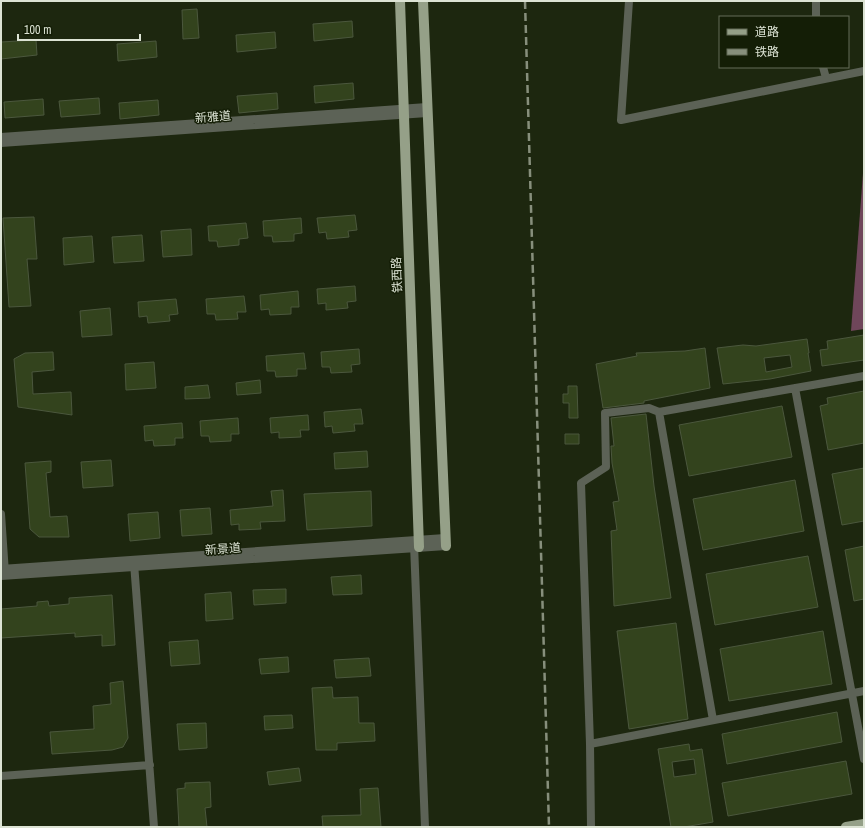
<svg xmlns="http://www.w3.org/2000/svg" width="865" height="828" font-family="'Archivo Narrow','Noto Sans SC',sans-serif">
<rect width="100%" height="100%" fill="#1d270f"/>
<path fill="#6f465a" d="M 864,160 L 864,329 L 851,331 Z"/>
<path fill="#33431d" stroke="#4b573d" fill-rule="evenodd" d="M 197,9 L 199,38 L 183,39 L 182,10 Z
M 352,21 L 353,37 L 314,41 L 313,24 Z
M 275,32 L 276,48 L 237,52 L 236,35 Z
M 36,40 L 37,55 L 1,59 L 1,42 Z
M 156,41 L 157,57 L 118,61 L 117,44 Z
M 353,83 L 354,99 L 315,103 L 314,86 Z
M 277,93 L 278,109 L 239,113 L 237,96 Z
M 99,98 L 100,114 L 61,117 L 59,101 Z
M 43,99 L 44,115 L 5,118 L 4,102 Z
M 158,100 L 159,115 L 120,119 L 119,103 Z
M 355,215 L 357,230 L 348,231 L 349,237 L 327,239 L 326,232 L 319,233 L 317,218 Z
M 34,217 L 37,259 L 27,259 L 31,306 L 9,307 L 3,218 Z
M 301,218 L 302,233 L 294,234 L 294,241 L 273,242 L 272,236 L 264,236 L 263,221 Z
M 246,223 L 248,238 L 239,239 L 239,245 L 218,247 L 217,241 L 209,241 L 208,226 Z
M 191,229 L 192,255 L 163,257 L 161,231 Z
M 142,235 L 144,261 L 114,263 L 112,237 Z
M 92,236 L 94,262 L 64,265 L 63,238 Z
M 355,286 L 356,301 L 347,302 L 348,308 L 326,310 L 326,303 L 318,304 L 317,289 Z
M 298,291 L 299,307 L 291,307 L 291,314 L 270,315 L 269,309 L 261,310 L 260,295 Z
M 244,296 L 246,312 L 237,312 L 238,319 L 216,320 L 215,314 L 207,314 L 206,299 Z
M 176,299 L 178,314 L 169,315 L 170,321 L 148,323 L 147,316 L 139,317 L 138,302 Z
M 110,308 L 112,335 L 82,337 L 80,311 Z
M 864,335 L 864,360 L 822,366 L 820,350 L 828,349 L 827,341 Z
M 807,339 L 809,353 L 808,353 L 811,371 L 770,379 L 723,384 L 717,348 L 743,345 L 756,346 ZM 790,355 L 792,367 L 766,372 L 764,358 Z
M 705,348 L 710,388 L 644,401 L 644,403 L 603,408 L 596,364 L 637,356 L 636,353 L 685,351 Z
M 359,349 L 360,364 L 351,365 L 352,372 L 331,373 L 330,367 L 322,367 L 321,352 Z
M 53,352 L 54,370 L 32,372 L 33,394 L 71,392 L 72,415 L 18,407 L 14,359 L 25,353 Z
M 304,353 L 306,369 L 297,369 L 297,376 L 276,377 L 275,371 L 267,371 L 266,356 Z
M 154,362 L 156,388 L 126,390 L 125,364 Z
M 260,380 L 261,393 L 237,395 L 236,383 Z
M 208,385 L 210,398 L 185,399 L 185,387 Z
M 568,386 L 577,386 L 578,418 L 569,418 L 569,403 L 563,403 L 563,394 L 568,394 Z
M 864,391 L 864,443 L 828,450 L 820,406 L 828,404 L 827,398 Z
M 782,406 L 792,457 L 689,476 L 679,425 Z
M 361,409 L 363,424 L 354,424 L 355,431 L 333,433 L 332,426 L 325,427 L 324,412 Z
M 646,414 L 654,486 L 671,598 L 614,606 L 611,531 L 617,530 L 613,502 L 619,501 L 612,463 L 611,446 L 614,446 L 611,418 Z
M 308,415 L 309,430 L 300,430 L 301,437 L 279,438 L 279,432 L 271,433 L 270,418 Z
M 238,418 L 239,434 L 231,434 L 231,441 L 210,442 L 209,436 L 201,436 L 200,421 Z
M 182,423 L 183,438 L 175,438 L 175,445 L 154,446 L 153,440 L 145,441 L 144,426 Z
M 565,434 L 579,434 L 579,444 L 565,444 Z
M 367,451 L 368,467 L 335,469 L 334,453 Z
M 111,460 L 113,486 L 83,488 L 81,462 Z
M 51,461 L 51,472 L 46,473 L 50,517 L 67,516 L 69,537 L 39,537 L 30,529 L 25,463 Z
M 864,468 L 864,521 L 842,525 L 832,474 Z
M 795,480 L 804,531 L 703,550 L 693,499 Z
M 283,490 L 285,521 L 260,522 L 261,529 L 239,530 L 239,524 L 231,525 L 230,510 L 273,506 L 271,491 Z
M 371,491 L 372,526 L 307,530 L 304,494 Z
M 210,508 L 212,534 L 182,536 L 180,510 Z
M 158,512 L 160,538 L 130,541 L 128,514 Z
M 864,546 L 864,599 L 854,601 L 845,550 Z
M 808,556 L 818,607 L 715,625 L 706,574 Z
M 361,575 L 362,594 L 333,595 L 331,577 Z
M 286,589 L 286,603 L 254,605 L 253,590 Z
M 231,592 L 233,619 L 206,621 L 205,594 Z
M 112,595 L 115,645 L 102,646 L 102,635 L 75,637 L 75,633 L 1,638 L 1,609 L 37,606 L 37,602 L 48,601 L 49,606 L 69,604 L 69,598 Z
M 676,623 L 688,719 L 629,729 L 617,631 Z
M 823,631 L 832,684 L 729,701 L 720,649 Z
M 198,640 L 200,664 L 171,666 L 169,642 Z
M 288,657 L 289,672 L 261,674 L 259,659 Z
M 369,658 L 371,676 L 336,678 L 334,660 Z
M 123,681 L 128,738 L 123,747 L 112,750 L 52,754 L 50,732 L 94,729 L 93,706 L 111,704 L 110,683 Z
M 332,687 L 333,698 L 358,697 L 359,723 L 374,723 L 375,741 L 337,743 L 337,750 L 316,750 L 312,688 Z
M 837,712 L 842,742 L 727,764 L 722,734 Z
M 292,715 L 293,728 L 265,730 L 264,716 Z
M 206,723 L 207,748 L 179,750 L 177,724 Z
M 689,744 L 690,751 L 702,749 L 713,822 L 684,827 L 671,827 L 658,749 ZM 694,759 L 696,774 L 674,777 L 672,762 Z
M 846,761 L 852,794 L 728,816 L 722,783 Z
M 299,768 L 301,781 L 269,785 L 267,772 Z
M 210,782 L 211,807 L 205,808 L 207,827 L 179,827 L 177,789 L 185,788 L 185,783 Z
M 378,788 L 381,827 L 323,827 L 322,816 L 361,815 L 360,789 Z"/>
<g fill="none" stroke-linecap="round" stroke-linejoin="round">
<path stroke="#5c6256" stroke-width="8" d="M 629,1 L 621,120 L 864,71
M 816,17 L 816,1
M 823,67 L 826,78
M 1,137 L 427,107
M 1,143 L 427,113
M 795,388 L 864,759
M 659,412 L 713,720
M 1,514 L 5,573
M 414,544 L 425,827
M 134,563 L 154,827
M 1,569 L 445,538
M 1,576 L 446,546
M 590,744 L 864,691
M 1,776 L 150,765
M 591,827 L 590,744 L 581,483 L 606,467 L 605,413 L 649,408 L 659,412 L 864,376"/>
<path stroke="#95a088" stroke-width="10" d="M 400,1 L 419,547
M 423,1 L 446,546
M 846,827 L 864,824"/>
<path stroke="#878f7c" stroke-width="2.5" stroke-dasharray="8 4" stroke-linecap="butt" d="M 525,1 L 549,827"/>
</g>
<g text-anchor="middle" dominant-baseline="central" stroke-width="3" stroke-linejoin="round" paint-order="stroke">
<g font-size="12" fill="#dce3d4" stroke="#141e06">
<text transform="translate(213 117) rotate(-4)">新雅道</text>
<text transform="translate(397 275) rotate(-92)">铁西路</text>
<text transform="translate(223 549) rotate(-4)">新景道</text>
</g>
</g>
<rect width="865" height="828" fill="none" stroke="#dce3d4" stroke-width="4"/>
<rect x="719" y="16" width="130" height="52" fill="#141e06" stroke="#646d58"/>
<rect x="727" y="29" width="20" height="6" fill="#95a088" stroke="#646d58"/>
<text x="755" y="36" font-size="12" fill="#dce3d4">道路</text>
<rect x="727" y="49" width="20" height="6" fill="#878f7c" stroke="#646d58"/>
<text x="755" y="56" font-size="12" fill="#dce3d4">铁路</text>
<path d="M18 34v6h122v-6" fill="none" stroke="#dce3d4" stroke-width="2"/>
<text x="24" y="34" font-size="12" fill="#dce3d4" stroke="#141e06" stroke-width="3" paint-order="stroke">100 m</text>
</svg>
